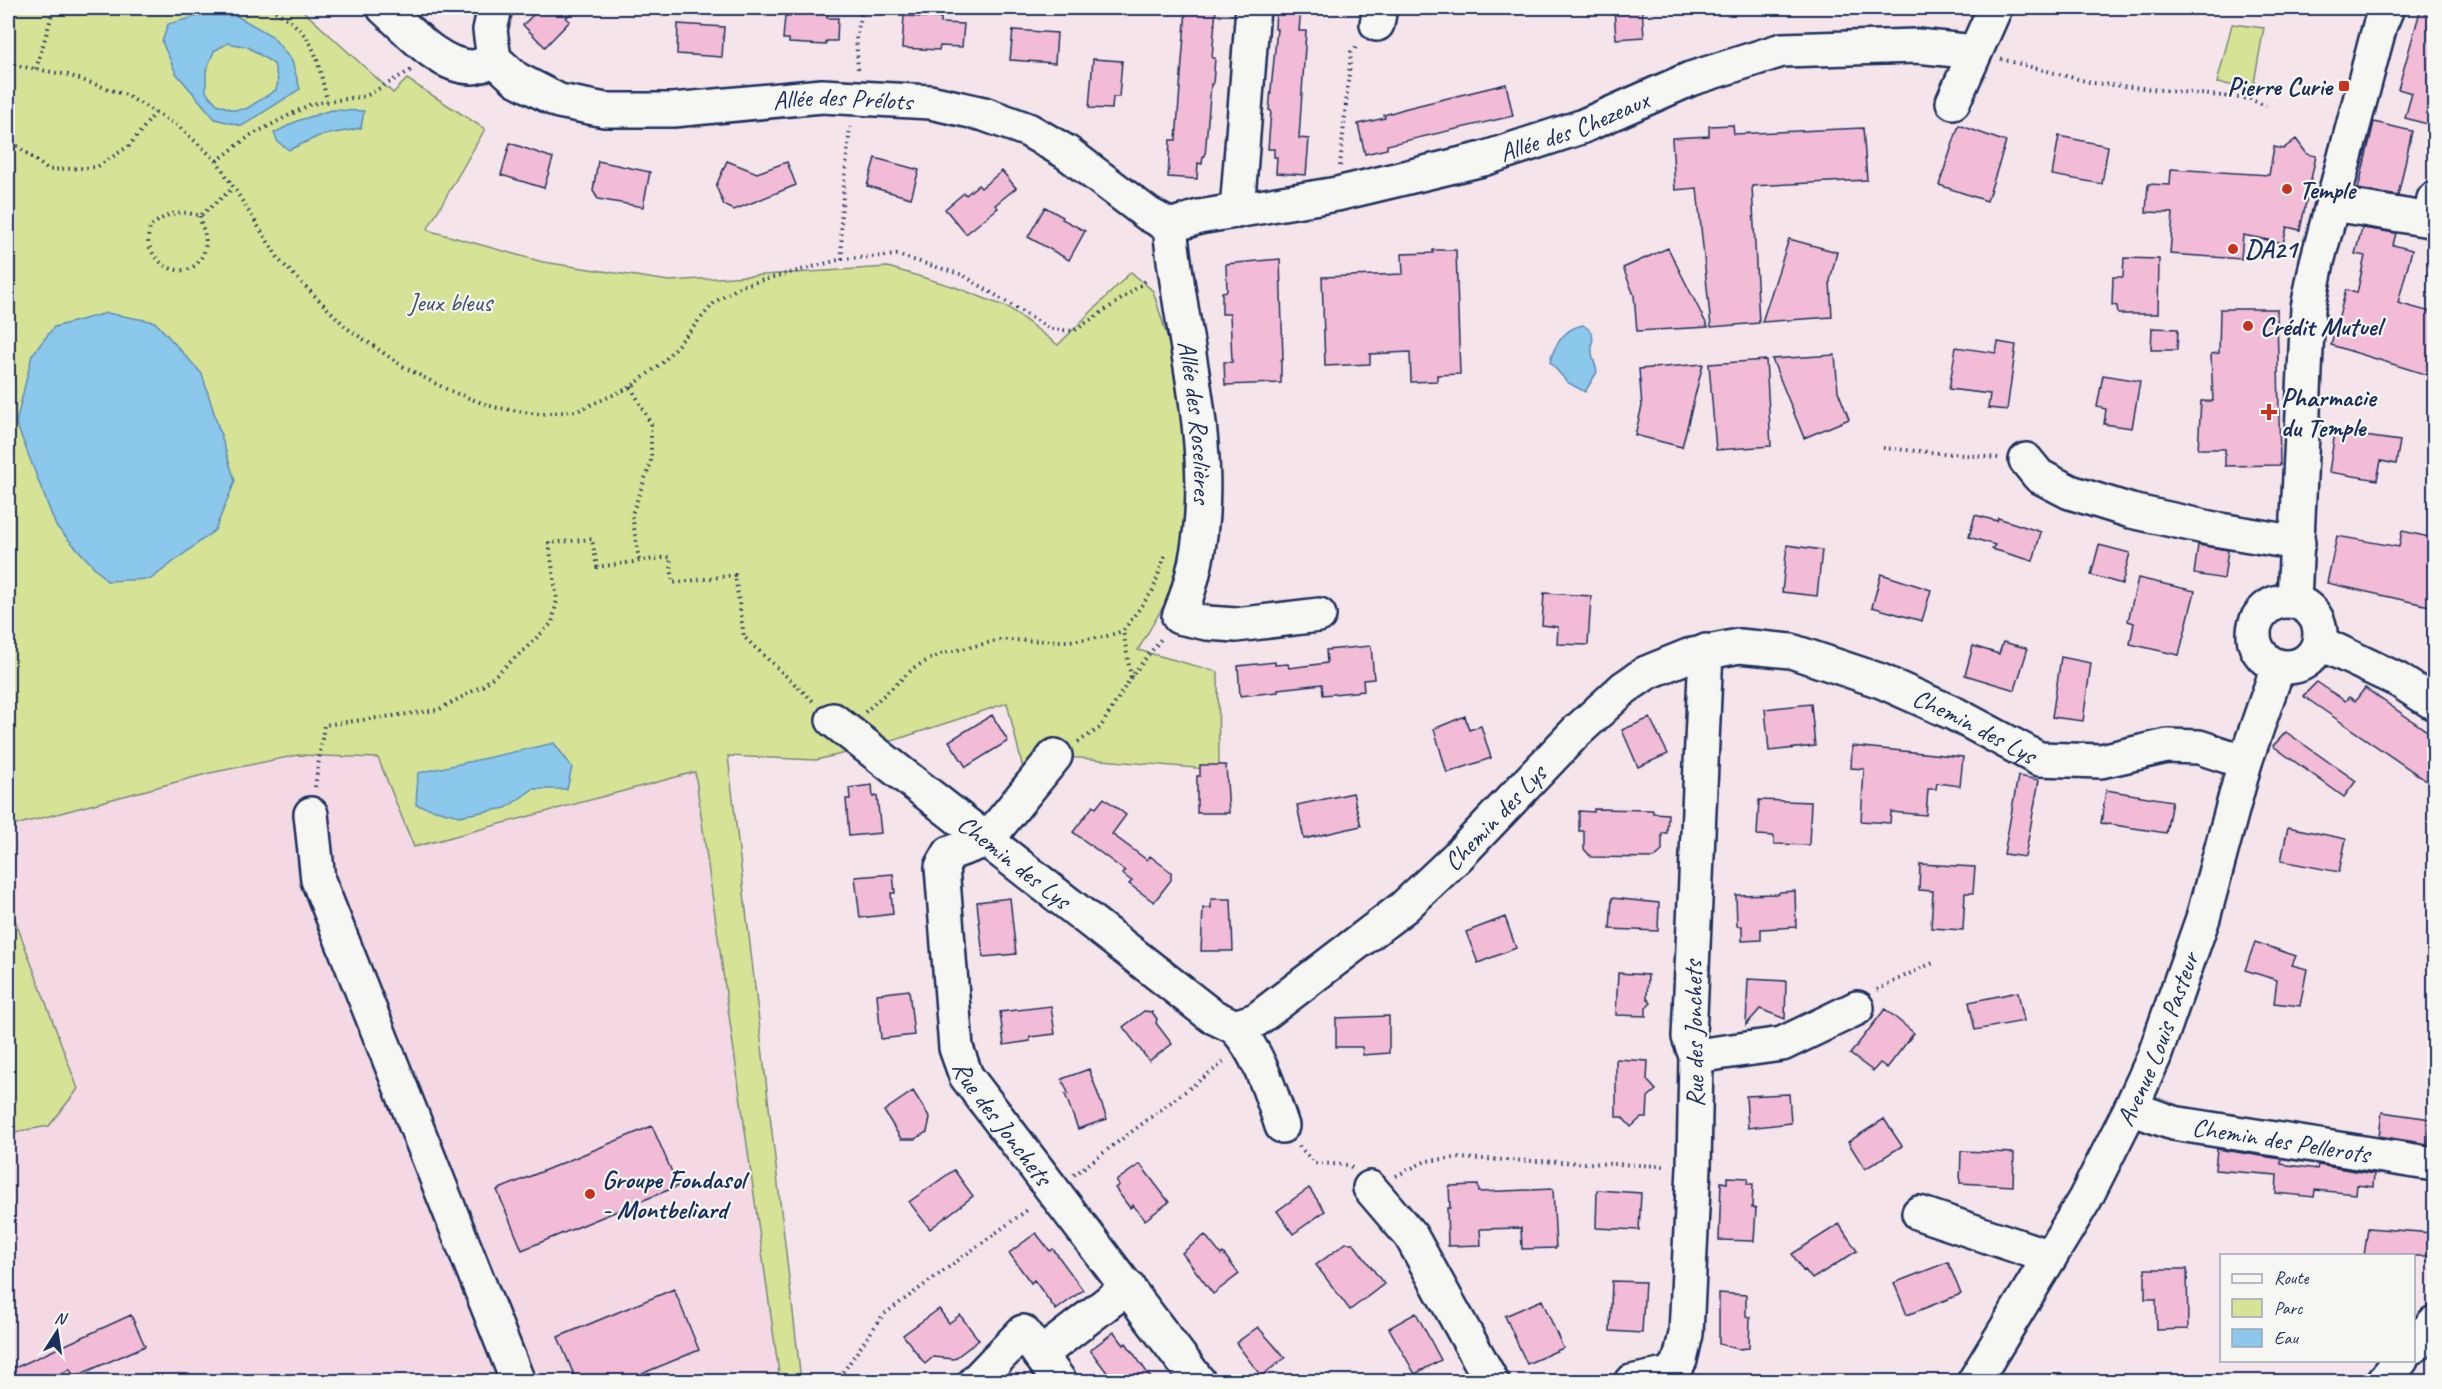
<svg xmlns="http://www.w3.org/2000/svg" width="2442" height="1389" font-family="Caveat,sans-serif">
<rect width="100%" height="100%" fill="#f5e5ea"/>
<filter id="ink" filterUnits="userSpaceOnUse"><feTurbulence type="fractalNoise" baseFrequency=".0167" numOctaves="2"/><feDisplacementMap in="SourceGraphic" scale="12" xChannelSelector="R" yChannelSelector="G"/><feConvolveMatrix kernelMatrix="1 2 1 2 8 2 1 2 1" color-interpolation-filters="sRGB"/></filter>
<g filter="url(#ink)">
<path fill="#f4d9e4" d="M 298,755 L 378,758 L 414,846 L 695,771 L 780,1381 L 8,1381 L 8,1133 L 49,1125 L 78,1089 L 8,901 L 8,827 L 210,773 Z"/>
<path fill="#d6e396" stroke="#78897a" stroke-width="1.5" d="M 8,8 L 300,8 L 393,93 L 407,79 L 485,129 L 427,230 L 543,262 L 669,281 L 888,267 L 955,287 L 1009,308 L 1058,345 L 1131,272 L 1153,291 L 1187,400 L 1191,476 L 1184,554 L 1168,598 L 1138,650 L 1218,672 L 1219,770 L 1055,756 L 1027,785 L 1007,703 L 880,745 L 816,760 L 728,756 L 801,1381 L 780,1381 L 695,772 L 414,847 L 378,758 L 298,755 L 210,773 L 8,827 Z
M 2232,24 L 2264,28 L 2253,88 L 2217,83 Z
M 8,901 L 78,1089 L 49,1126 L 8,1133 Z"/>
<path fill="#8cc8ec" stroke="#5f8bb3" stroke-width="1.5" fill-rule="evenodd" d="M 202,15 L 237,16 L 272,36 L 292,61 L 300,89 L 242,126 L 215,119 L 176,73 L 162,42 L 168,24 ZM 228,43 L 248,47 L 274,64 L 278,81 L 276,90 L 246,109 L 233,110 L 217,104 L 206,92 L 206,71 L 214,51 Z
M 331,110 L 364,111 L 361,128 L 319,136 L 289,150 L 278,142 L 274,133 L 297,121 Z
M 107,313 L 155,322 L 202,374 L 235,481 L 215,530 L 151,579 L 107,581 L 56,526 L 16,423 L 32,355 L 54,327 Z
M 1583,325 C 1598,335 1591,337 1592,352 C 1592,358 1596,365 1597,372 L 1585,392 L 1567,382 L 1550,362 C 1554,345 1565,328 1583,325 Z
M 554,743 L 572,767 L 567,789 L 533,789 L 506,808 L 459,816 L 416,805 L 418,773 Z"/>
<path fill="#f2bcd6" stroke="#1b2f5e" stroke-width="1.5" d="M 540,8 L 576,8 L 566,18 L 570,21 L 545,47 L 523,25 Z
M 1188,8 L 1216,8 L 1212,58 L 1215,58 L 1213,84 L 1211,84 L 1205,156 L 1203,156 L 1202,164 L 1198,163 L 1197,179 L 1168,177 L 1170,140 L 1176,140 L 1186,9 Z
M 1276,8 L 1301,8 L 1299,31 L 1306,31 L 1299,138 L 1309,139 L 1306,175 L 1276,173 L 1277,157 L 1274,157 L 1274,149 L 1268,149 L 1271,111 L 1269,110 L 1277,29 L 1275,29 Z
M 1614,8 L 1642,8 L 1644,37 L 1616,39 Z
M 2421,8 L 2434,8 L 2434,126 L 2405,118 L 2412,93 L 2398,89 Z
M 790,12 L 827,14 L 827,18 L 838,18 L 837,41 L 826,41 L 826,45 L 789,43 L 789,39 L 783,39 L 785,16 L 790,16 Z
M 904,16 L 941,18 L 941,23 L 964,24 L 962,47 L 940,46 L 939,50 L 902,48 Z
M 678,24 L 724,27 L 722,57 L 677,54 Z
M 1013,30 L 1057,33 L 1055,63 L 1010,60 Z
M 1093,59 L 1122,61 L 1119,97 L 1113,97 L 1112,109 L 1089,108 Z
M 1506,84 L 1513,116 L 1387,145 L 1387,149 L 1365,154 L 1358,124 L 1385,118 L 1384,115 L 1407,108 Z
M 2374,122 L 2412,131 L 2398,196 L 2358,189 Z
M 1733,125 L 1734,134 L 1863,128 L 1867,180 L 1752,186 L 1759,323 L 1711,327 L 1697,188 L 1675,190 L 1672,138 L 1709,136 L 1709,126 Z
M 1959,125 L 2006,142 L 1987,201 L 1939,185 Z
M 2059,136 L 2108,146 L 2102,184 L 2052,175 Z
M 2296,139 L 2307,154 L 2316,156 L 2300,230 L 2287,227 L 2283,243 L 2243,235 L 2241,259 L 2170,254 L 2173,213 L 2146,212 L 2148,184 L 2170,185 L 2171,169 L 2269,175 L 2274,147 L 2283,149 Z
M 510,143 L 553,158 L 544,188 L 501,175 Z
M 875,158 L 919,170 L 911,198 L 867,186 Z
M 598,161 L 650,172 L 643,207 L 598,199 L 593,191 Z
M 727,161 L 757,173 L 787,162 L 796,185 L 734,210 L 724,205 L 716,186 Z
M 1002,171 L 1016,188 L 995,205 L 998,208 L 966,234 L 945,209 L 964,193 L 966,195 L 978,185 L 981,188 Z
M 1045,207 L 1063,217 L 1062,219 L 1085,231 L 1069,260 L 1028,237 Z
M 2362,228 L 2396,233 L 2393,245 L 2412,250 L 2398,303 L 2434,313 L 2434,377 L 2331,345 L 2346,290 L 2357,293 L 2365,256 L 2355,254 Z
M 1789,239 L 1837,252 L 1830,281 L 1832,317 L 1762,322 Z
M 1668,248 L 1708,327 L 1637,331 L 1634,295 L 1623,268 Z
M 1433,250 L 1456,250 L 1460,374 L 1437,375 L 1437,381 L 1411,382 L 1410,352 L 1370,354 L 1370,364 L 1325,366 L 1322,277 L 1403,274 L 1402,254 L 1433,253 Z
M 2124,258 L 2159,259 L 2158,314 L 2118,314 L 2117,306 L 2112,305 L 2113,277 L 2123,277 Z
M 1280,259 L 1283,360 L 1281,360 L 1281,383 L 1225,385 L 1224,362 L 1232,362 L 1230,314 L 1222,314 L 1222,292 L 1227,291 L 1226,264 Z
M 2220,309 L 2277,309 L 2280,465 L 2225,466 L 2225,449 L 2198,449 L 2201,401 L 2213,401 L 2211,354 L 2219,353 Z
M 2152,328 L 2178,329 L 2177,350 L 2151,350 Z
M 1998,342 L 2016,345 L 2007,410 L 1988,408 L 1990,394 L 1949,389 L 1956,347 L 1996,353 Z
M 1835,355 L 1838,391 L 1849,419 L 1804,438 L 1772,359 Z
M 1766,360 L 1771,446 L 1716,450 L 1709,364 Z
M 1703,364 L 1682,447 L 1635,435 L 1642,406 L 1639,369 Z
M 2103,375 L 2140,381 L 2132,428 L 2104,424 L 2106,409 L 2097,407 Z
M 2335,432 L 2400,441 L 2396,464 L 2381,461 L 2377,480 L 2329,472 Z
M 1975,515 L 1997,521 L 1998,518 L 2041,532 L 2033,561 L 1992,549 L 1995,545 L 1969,537 Z
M 2402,531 L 2434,538 L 2434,607 L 2327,583 L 2337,536 L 2399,547 Z
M 1787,545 L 1822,550 L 1817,596 L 1782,592 Z
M 2099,545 L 2130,553 L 2122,584 L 2091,575 Z
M 2198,545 L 2228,550 L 2224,579 L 2194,574 Z
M 1881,574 L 1931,590 L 1922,621 L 1872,607 Z
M 2138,578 L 2195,591 L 2179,655 L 2130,644 L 2134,623 L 2128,621 Z
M 1544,593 L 1591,596 L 1588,645 L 1557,644 L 1558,627 L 1542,625 Z
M 2003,642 L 2026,648 L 2027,651 L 2015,690 L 1965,675 L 1973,646 L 1999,654 Z
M 1371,646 L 1374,679 L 1363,680 L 1364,691 L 1323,695 L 1322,684 L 1278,689 L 1278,692 L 1240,696 L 1238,666 L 1275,662 L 1275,665 L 1288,664 L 1289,668 L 1327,663 L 1326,650 Z
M 2061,657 L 2091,663 L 2083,721 L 2052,717 Z
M 2317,682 L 2345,701 L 2349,697 L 2355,701 L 2365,688 L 2434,736 L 2434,786 L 2303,696 Z
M 1811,704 L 1815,746 L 1769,751 L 1765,709 Z
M 992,715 L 1008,741 L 966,767 L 949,741 Z
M 1465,716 L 1469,730 L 1481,726 L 1491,758 L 1447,773 L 1434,729 Z
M 1650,718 L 1668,754 L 1638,767 L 1622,730 Z
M 2286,732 L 2356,781 L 2344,797 L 2273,746 Z
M 1852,746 L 1963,757 L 1960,786 L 1937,783 L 1936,789 L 1928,789 L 1926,815 L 1891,812 L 1890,823 L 1861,821 L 1864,769 L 1851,768 Z
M 1200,765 L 1226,765 L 1229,813 L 1197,813 L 1197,776 L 1200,776 Z
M 2018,776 L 2039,780 L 2025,857 L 2004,854 Z
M 872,785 L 873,797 L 877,796 L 881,833 L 849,836 L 846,799 L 850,799 L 849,788 Z
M 2106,790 L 2172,801 L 2166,833 L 2101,823 Z
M 1353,793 L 1361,826 L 1304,839 L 1297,805 Z
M 1104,798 L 1126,815 L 1112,834 L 1147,860 L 1150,856 L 1171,872 L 1171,880 L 1154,902 L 1129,884 L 1132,881 L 1122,874 L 1125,871 L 1073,832 L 1093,806 L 1096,808 Z
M 1759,800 L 1811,802 L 1809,845 L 1774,844 L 1774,836 L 1757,835 Z
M 1594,809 L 1653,810 L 1653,813 L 1668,814 L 1667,833 L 1662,833 L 1662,851 L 1654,858 L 1591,857 L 1584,849 L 1584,831 L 1579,831 L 1579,811 L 1594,812 Z
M 2288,827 L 2346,839 L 2339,872 L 2281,861 Z
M 1920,864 L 1975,867 L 1973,893 L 1965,893 L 1963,930 L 1931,928 L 1933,891 L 1919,890 Z
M 893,874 L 895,893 L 891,893 L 893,914 L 860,918 L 855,877 Z
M 1795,891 L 1796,927 L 1761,929 L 1761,940 L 1742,941 L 1742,926 L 1737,926 L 1736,895 L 1778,894 L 1780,892 Z
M 1010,898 L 1016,954 L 983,957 L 977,902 Z
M 1612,898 L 1659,903 L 1658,931 L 1610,929 Z
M 1211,899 L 1231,899 L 1233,951 L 1201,951 L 1203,908 L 1211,908 Z
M 1505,917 L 1516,948 L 1478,963 L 1466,932 Z
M 2255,942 L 2296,956 L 2292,965 L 2307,969 L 2300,1006 L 2274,1003 L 2277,980 L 2245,970 Z
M 1618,973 L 1648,975 L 1647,998 L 1651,1003 L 1646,1008 L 1646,1016 L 1616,1015 Z
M 1748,979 L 1786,981 L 1785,1019 L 1760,1009 L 1746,1025 Z
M 909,990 L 914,1035 L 881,1039 L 877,994 Z
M 2018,992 L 2024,1021 L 1975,1030 L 1969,1002 Z
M 1051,1006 L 1055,1034 L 1030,1037 L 1030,1041 L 1004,1045 L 1000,1012 Z
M 1885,1009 L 1914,1033 L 1887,1068 L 1880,1063 L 1873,1071 L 1850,1054 Z
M 1144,1011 L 1152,1012 L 1157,1019 L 1156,1023 L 1172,1044 L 1149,1061 L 1123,1027 Z
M 1389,1016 L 1389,1053 L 1363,1055 L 1362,1047 L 1336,1047 L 1336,1018 Z
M 1616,1059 L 1648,1061 L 1647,1080 L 1656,1090 L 1648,1097 L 1647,1118 L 1641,1118 L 1631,1127 L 1622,1117 L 1616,1117 Z
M 1089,1069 L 1107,1119 L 1078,1129 L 1065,1094 L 1068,1093 L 1062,1079 Z
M 913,1091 L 930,1118 L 927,1132 L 915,1139 L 901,1139 L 884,1111 Z
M 1789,1094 L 1791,1123 L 1748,1128 L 1746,1096 Z
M 2382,1112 L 2431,1119 L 2428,1144 L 2379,1136 Z
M 1884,1119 L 1902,1146 L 1865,1169 L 1848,1142 Z
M 652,1126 L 678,1186 L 522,1250 L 497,1190 Z
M 2217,1149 L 2281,1159 L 2281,1164 L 2317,1169 L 2318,1165 L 2374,1174 L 2373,1187 L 2357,1185 L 2356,1194 L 2315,1190 L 2314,1197 L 2276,1193 L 2277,1175 L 2215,1170 Z
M 1961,1151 L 2014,1153 L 2013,1186 L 1960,1183 Z
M 1140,1164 L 1169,1202 L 1145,1220 L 1133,1205 L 1130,1208 L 1115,1188 L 1119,1185 L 1116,1181 Z
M 954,1170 L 973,1196 L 930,1229 L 909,1202 Z
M 1727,1177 L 1748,1178 L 1747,1184 L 1753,1184 L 1752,1208 L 1756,1208 L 1754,1241 L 1719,1240 L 1721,1182 L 1727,1183 Z
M 1478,1185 L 1479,1192 L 1553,1189 L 1556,1248 L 1522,1249 L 1521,1228 L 1480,1229 L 1481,1245 L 1448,1246 L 1447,1208 L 1450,1208 L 1449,1186 Z
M 1309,1188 L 1325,1211 L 1293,1234 L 1277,1211 Z
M 1597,1190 L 1641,1193 L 1639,1230 L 1596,1228 Z
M 1839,1224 L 1857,1251 L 1812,1279 L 1805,1270 L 1803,1271 L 1792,1254 Z
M 2368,1228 L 2433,1233 L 2429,1256 L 2364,1256 Z
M 1036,1233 L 1050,1251 L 1053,1249 L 1083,1290 L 1056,1310 L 1034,1280 L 1031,1283 L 1009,1253 Z
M 1205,1235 L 1221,1255 L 1223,1253 L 1239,1274 L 1213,1294 L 1182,1253 Z
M 1346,1243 L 1353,1243 L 1384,1284 L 1350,1310 L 1316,1265 Z
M 1948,1262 L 1961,1294 L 1907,1315 L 1894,1283 Z
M 2145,1269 L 2187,1269 L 2188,1329 L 2157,1330 L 2156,1299 L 2145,1299 Z
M 1612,1281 L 1645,1282 L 1642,1333 L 1610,1331 Z
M 674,1289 L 699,1350 L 622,1382 L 577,1382 L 558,1337 Z
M 1719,1293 L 1746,1295 L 1746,1316 L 1750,1317 L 1749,1348 L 1738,1349 L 1719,1344 Z
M 1542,1300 L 1563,1348 L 1527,1364 L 1505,1316 Z
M 939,1309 L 949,1323 L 960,1315 L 979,1340 L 954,1359 L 933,1357 L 925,1364 L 903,1335 Z
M 1416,1313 L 1441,1360 L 1415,1374 L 1389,1328 Z
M 131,1315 L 145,1346 L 74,1377 L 70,1369 L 43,1382 L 8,1382 L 8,1371 Z
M 1258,1327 L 1285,1358 L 1261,1376 L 1236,1343 Z
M 1114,1332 L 1124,1345 L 1126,1343 L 1154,1382 L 1114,1382 L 1090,1350 Z"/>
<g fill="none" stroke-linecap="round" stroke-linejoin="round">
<g stroke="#1b2f5e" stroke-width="38">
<g id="minor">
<path d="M 384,8 C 408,29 438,67 472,67 C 479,67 488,62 494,59"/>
<path d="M 1377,24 L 1380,8"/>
<path id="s1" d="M 494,59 L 516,79 L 559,101 L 605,110 L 673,110 L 822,96 L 930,102 L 984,114 L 1028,130 L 1066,152 L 1148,214 L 1170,226"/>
<path d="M 494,59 L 490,30 L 495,8"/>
<path d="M 1953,102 L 1995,8"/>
<path d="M 2333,204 L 2430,220 L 2434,199"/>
<path d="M 1237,211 L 1253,8"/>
<path id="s2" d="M 1170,226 L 1199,217 L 1337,194 L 1483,159 L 1581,127 L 1690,79 L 1782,50 L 1917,46 L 1975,52"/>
<path id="s3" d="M 1170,226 C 1182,358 1232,487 1179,617 L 1207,623 L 1236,625 L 1319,615"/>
<path d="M 2026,460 L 2039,476 L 2070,492 L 2131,511 L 2214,529 L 2298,543"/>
<circle cx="2287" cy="634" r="33"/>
<path d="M 2294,601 L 2308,308 L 2317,262 L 2380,25 L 2387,8"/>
<path d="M 2320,643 L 2398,680 L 2434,703"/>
<path id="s4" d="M 833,720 L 1212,1016 L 1235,1027 L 1256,1020 L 1404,907 L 1458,856 L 1575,733 L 1624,688 L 1646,673 L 1688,656 L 1739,646 L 1791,651 L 1881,681 L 1955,714 L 2039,759 L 2101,761 L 2167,746 L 2199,747 L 2245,762"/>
<path id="s5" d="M 1055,756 L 987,840 L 950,853 L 942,867 L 956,1048 L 966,1076 L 1199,1382"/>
<path d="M 311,814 L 318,880 L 518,1382"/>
<path d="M 1235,1027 C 1260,1055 1270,1091 1282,1126"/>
<path d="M 1696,1056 L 1782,1044 L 1857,1008"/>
<path id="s6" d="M 2131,1108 L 2173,1123 L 2434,1164"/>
<path d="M 1370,1188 L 1411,1236 L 1492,1382"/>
<path d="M 1919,1213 L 2050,1257"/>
<path d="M 2414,1346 L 2434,1323"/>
<path d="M 1040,1355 L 1128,1287"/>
<path d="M 975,1382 L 1023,1332 L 1060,1382"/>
<path d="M 1631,1382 L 1670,1374 L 1680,1360 L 1686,1334 L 1694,1167 L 1696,1056 L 1689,1037 L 1706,651"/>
<path id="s7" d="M 1974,1382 L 2085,1199 L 2131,1108 L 2154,1057 L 2203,918 L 2245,762 L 2278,667"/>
<path d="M 2383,1382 L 2401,1360"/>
</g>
</g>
<path stroke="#1b2f5e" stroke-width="4" stroke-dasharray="1.5 4.5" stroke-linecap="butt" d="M 270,8 C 316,34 316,53 327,101
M 2001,59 L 2093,83 L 2250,99 L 2266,106
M 8,64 L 68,75 L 126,95 L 177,125 L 217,161 L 280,261 L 347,328 L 404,367 L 450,391 L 493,407 L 537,414 L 577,411 L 631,387 L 663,362 L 715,302 L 741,286 L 842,259 L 897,255 L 963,275 L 1050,329 L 1074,331 L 1129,294 L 1148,279
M 36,69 L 54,8
M 858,69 L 856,36 L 863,8
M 8,82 L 10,64
M 8,125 L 10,140 L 48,170 L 97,167 L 129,146 L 156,112
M 217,161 L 251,135 L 311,104 L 366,96 L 411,70
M 1340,166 L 1351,52 L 1358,45
M 200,216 C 201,226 208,237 205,248 C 197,282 159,274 149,245 C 147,240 149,232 150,227 C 168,213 177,209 200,216 L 233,188
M 842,259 L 841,216 L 850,127
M 631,387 L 651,424 L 651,462 L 632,514 L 639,561
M 1883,448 L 1999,458
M 1131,677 L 1123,631 L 1153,590 L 1165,555
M 865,712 L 915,667 L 940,654 L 1000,640 L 1069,641 L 1104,637 L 1123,631
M 1078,742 L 1100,728 L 1131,677 L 1161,639
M 315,787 L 324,725 L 438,710 L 484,685 L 525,649 L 552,623 L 557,600 L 549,543 L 592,539 L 597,567 L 670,557 L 673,583 L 735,575 L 744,637 L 813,701
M 1877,990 L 1923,967 L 1936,962
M 1299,1146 L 1314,1163 L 1349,1165 L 1352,1168
M 1074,1175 L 1227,1060
M 1396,1176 L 1426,1161 L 1455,1158 L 1666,1166
M 836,1382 L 883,1315 L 1030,1208"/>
<use href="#minor" stroke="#f6f6f2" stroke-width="33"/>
</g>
</g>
<g fill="#c8321e" stroke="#f6f6f2" stroke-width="2">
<rect x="2338" y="80" width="12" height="12" rx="3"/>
<circle cx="2287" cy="189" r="6"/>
<circle cx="2233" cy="249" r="6"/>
<circle cx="2248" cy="326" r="6"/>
<path d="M2266 403h6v6h6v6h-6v6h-6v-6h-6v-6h6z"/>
<circle cx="590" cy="1194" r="6"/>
</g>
<g text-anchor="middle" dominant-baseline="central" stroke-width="4.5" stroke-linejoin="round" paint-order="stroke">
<g font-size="26" font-weight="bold" fill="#1b2f5e" stroke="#f6f6f2" text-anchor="start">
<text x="2332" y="86" text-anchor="end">Pierre Curie</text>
<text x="2299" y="189">Temple</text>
<text x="2245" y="249">DA21</text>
<text x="2260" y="326">Crédit Mutuel</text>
<text x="2281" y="397">Pharmacie<tspan x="2281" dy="30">du Temple</tspan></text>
<text x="602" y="1179">Groupe Fondasol<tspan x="602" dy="30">- Montbeliard</tspan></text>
</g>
<g font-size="26" fill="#1b2f5e" stroke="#f6f6f2">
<text stroke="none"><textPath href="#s1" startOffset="363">Allée des Prélots</textPath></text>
<text stroke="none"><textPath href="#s2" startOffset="417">Allée des Chezeaux</textPath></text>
<text stroke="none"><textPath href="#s3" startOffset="198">Allée des Roselières</textPath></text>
<text stroke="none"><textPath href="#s4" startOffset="1400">Chemin des Lys</textPath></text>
<text stroke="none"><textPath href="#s4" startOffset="842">Chemin des Lys</textPath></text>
<text stroke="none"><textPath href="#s4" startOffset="230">Chemin des Lys</textPath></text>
<text transform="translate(1694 1034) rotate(-91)">Rue des Jonchets</text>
<text stroke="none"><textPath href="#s7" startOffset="390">Avenue Louis Pasteur</textPath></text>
<text stroke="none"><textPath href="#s5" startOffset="434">Rue des Jonchets</textPath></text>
<text stroke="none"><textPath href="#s6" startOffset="154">Chemin des Pellerots</textPath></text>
</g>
<g font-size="26" fill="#405369" stroke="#f6f6f2">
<text x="450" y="302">Jeux bleus</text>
</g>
</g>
<rect width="2442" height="1389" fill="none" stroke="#f6f6f2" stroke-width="30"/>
<rect x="15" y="15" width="2412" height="1359" fill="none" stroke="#1b2f5e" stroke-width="2" filter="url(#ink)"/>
<rect x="2220" y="1254" width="195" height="108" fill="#f6f6f2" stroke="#9ea6b7" stroke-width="1.5"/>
<rect x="2232" y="1274" width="30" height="9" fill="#f6f6f2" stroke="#9ea6b7" stroke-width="1.5"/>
<text x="2274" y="1284" font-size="18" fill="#1b2f5e">Route</text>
<rect x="2232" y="1299" width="30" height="18" fill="#d6e396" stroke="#9ea6b7" stroke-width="1.5"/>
<text x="2274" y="1314" font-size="18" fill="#1b2f5e">Parc</text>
<rect x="2232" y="1329" width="30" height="18" fill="#8cc8ec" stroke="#9ea6b7" stroke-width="1.5"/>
<text x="2274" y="1344" font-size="18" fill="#1b2f5e">Eau</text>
<g transform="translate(57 1332) rotate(12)" stroke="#f6f6f2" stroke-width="4.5" paint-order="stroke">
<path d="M0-4.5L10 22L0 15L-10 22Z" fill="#1b2f5e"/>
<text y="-9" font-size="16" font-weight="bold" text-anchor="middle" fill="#1b2f5e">N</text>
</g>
</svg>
